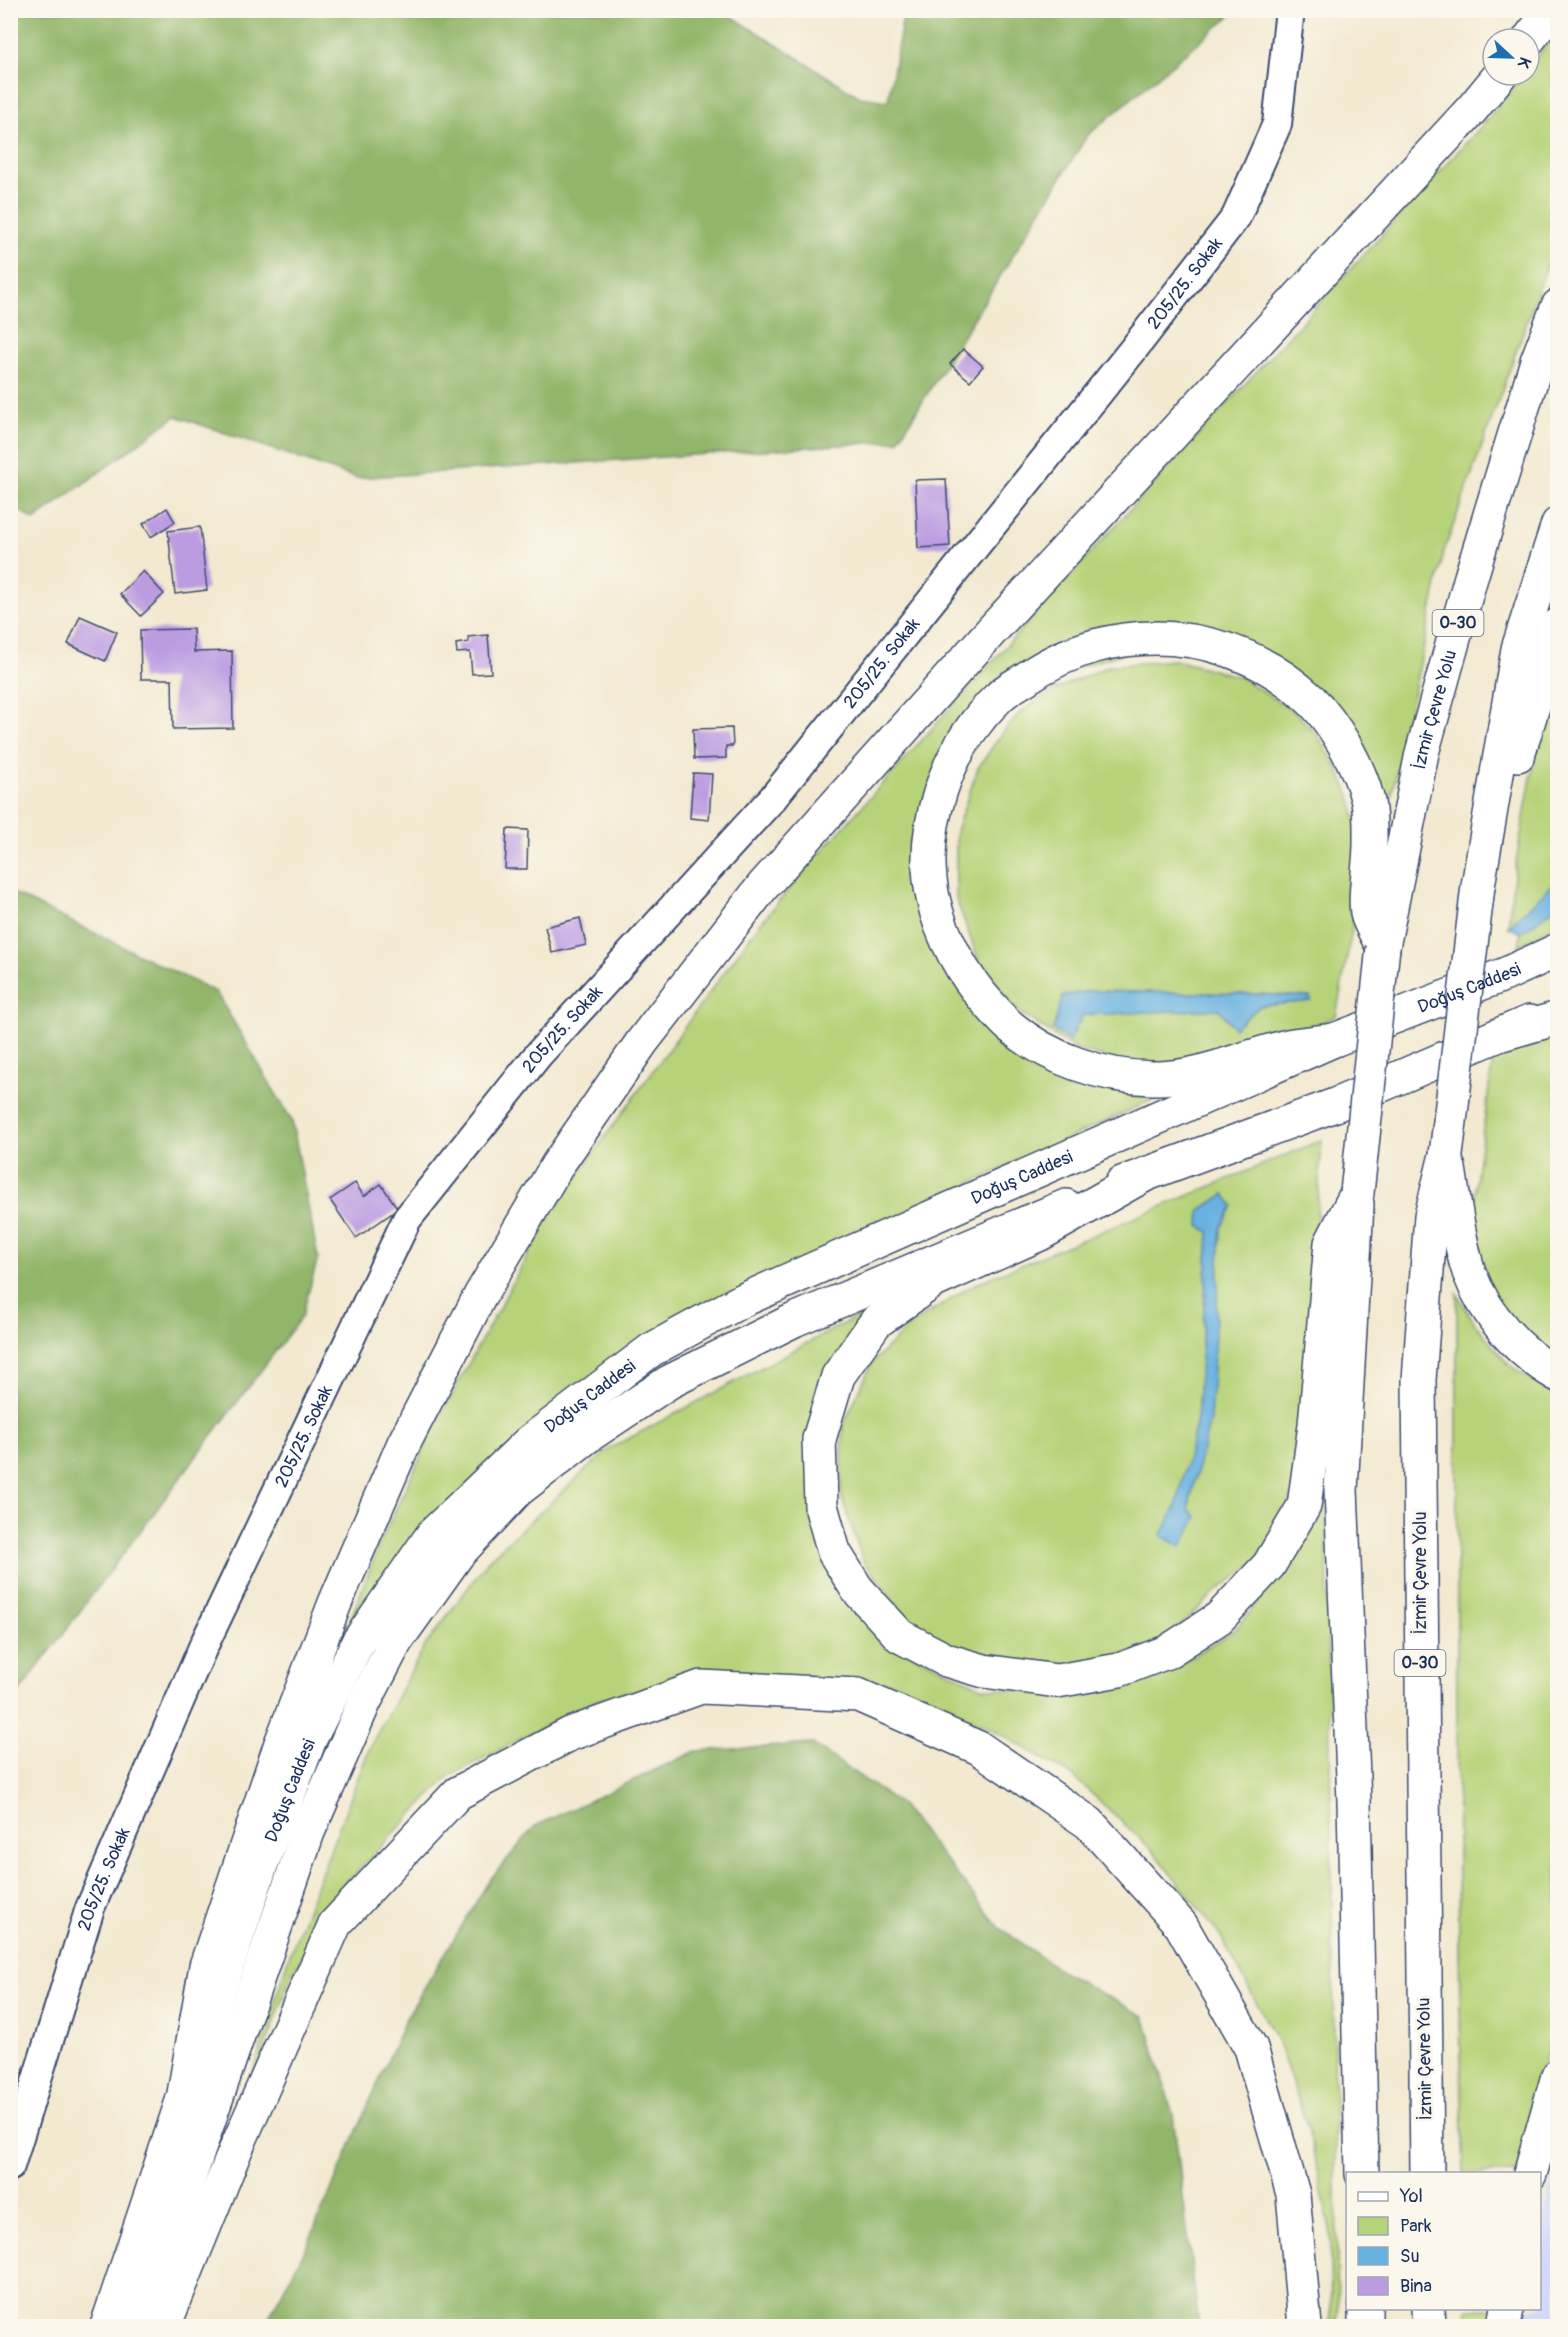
<svg xmlns="http://www.w3.org/2000/svg" width="1568" height="2337" font-family="Pangolin,sans-serif">
<rect width="100%" height="100%" fill="#fbf7ec"/>
<filter id="ink" filterUnits="userSpaceOnUse"><feTurbulence type="fractalNoise" baseFrequency=".0167" numOctaves="2"/><feDisplacementMap in="SourceGraphic" scale="12" xChannelSelector="R" yChannelSelector="G"/><feConvolveMatrix kernelMatrix="1 2 1 2 8 2 1 2 1" color-interpolation-filters="sRGB"/></filter>
<filter id="wash" filterUnits="userSpaceOnUse"><feTurbulence type="fractalNoise" baseFrequency=".008" numOctaves="4" result="noise"/><feDisplacementMap in="SourceGraphic" scale="24" xChannelSelector="R" yChannelSelector="G"/><feGaussianBlur stdDeviation="1.35" result="paint"/><feColorMatrix in="noise" values="0 0 0 0 0 0 0 0 0 0 0 0 0 0 0 0 0 1.4 0 .05"/><feComposite in="paint" operator="in"/></filter>
<g filter="url(#wash)">
<rect width="100%" height="100%" fill="#f2e9d0"/>
<path fill="#d1d9f9" d="M 1557,2156 L 1557,2326 L 1524,2326 L 1527,2309 L 1540,2308 L 1540,2239 Z"/>
<path fill="#b7d379" stroke="#69816c" stroke-width="1.5" fill-rule="evenodd" d="M 1557,32 L 1557,238 L 1444,551 L 1389,808 L 1380,804 L 1358,739 L 1194,632 L 998,691 L 923,861 L 989,1024 L 1171,1091 L 955,1191 L 656,1333 L 333,1667 L 379,1544 L 439,1418 L 555,1206 L 755,930 L 804,871 L 1084,560 L 1488,119 L 1523,75 L 1529,75 L 1529,67 Z
M 1175,660 L 1240,677 L 1296,713 L 1318,736 L 1337,767 L 1351,798 L 1358,830 L 1358,897 L 1336,1016 L 1299,1032 L 1239,1049 L 1142,1067 L 1077,1050 L 1020,1013 L 999,988 L 978,959 L 956,898 L 956,831 L 978,768 L 998,739 L 1019,714 L 1048,693 L 1109,666 ZM 1089,991 L 1254,994 L 1310,997 L 1311,1001 L 1260,1006 L 1234,1028 L 1219,1009 L 1082,1015 Z
M 1557,670 L 1557,880 L 1508,927 L 1515,868 L 1541,721 Z
M 1557,906 L 1557,923 L 1519,946 L 1521,933 Z
M 1557,1033 L 1557,1364 L 1507,1321 L 1478,1269 L 1472,1210 L 1493,1059 L 1539,1038 Z
M 1322,1140 L 1300,1470 L 1283,1522 L 1260,1558 L 1217,1591 L 1166,1639 L 1101,1667 L 1032,1672 L 964,1655 L 906,1617 L 863,1561 L 841,1495 L 843,1426 L 872,1363 L 915,1321 L 975,1284 ZM 1225,1194 L 1233,1206 L 1221,1228 L 1210,1420 L 1188,1509 L 1161,1536 L 1176,1507 L 1197,1420 L 1209,1232 L 1199,1226 L 1200,1211 Z
M 1457,1294 L 1474,1322 L 1508,1364 L 1557,1398 L 1557,2010 L 1542,2071 L 1522,2173 L 1464,2173 C 1455,1881 1457,1587 1457,1294 Z
M 884,1302 L 828,1381 L 824,1559 L 899,1648 L 984,1688 L 1091,1694 L 1173,1668 L 1235,1630 L 1292,1560 L 1326,1473 L 1338,2326 L 1331,2326 L 1330,2228 L 1308,2128 L 1278,2042 L 1221,1937 L 1152,1850 L 1073,1776 L 984,1724 L 885,1690 L 697,1677 L 594,1701 L 449,1776 L 342,1887 L 292,1974 L 233,2136 L 287,1962 L 370,1747 L 425,1646 L 490,1558 L 609,1449 Z
M 1467,2309 L 1495,2309 L 1492,2326 L 1467,2326 Z"/>
<path fill="#91b569" stroke="#567264" stroke-width="1.5" d="M 10,11 L 723,11 L 860,97 L 888,101 L 904,11 L 1236,11 L 1087,136 L 898,441 L 356,478 L 176,416 L 34,520 L 10,504 Z
M 10,892 L 216,992 L 292,1121 L 318,1258 L 302,1316 L 11,1703 Z
M 813,1744 L 901,1805 L 999,1927 L 1062,1972 L 1144,2016 L 1173,2115 L 1199,2326 L 264,2326 L 306,2248 L 406,2018 L 489,1881 L 535,1826 L 696,1751 Z"/>
<path fill="#67b1e0" stroke="#41709f" stroke-width="1.5" d="M 1557,880 L 1557,906 L 1521,933 L 1508,927 Z
M 1089,991 L 1254,994 L 1310,997 L 1311,1001 L 1260,1006 L 1234,1028 L 1219,1009 L 1083,1015 L 1069,1041 L 1053,1029 L 1063,996 Z
M 1225,1194 L 1233,1206 L 1221,1228 L 1210,1420 L 1188,1508 L 1197,1517 L 1181,1547 L 1161,1536 L 1176,1507 L 1197,1420 L 1209,1232 L 1199,1226 L 1200,1210 Z"/>
<g id="blocks">
<path fill="#bb9ce1" d="M 963,349 L 983,366 L 970,381 L 950,364 Z
M 946,479 L 950,546 L 918,548 L 915,480 Z
M 167,508 L 175,522 L 151,537 L 143,524 Z
M 200,527 L 207,590 L 175,594 L 168,531 Z
M 143,571 L 164,594 L 141,616 L 120,594 Z
M 80,616 L 117,632 L 105,661 L 68,644 Z
M 193,629 L 194,652 L 232,651 L 233,728 L 173,729 L 172,679 L 141,679 L 140,630 Z
M 488,635 L 491,673 L 472,674 L 470,652 L 457,653 L 456,644 L 469,642 L 468,637 Z
M 732,728 L 733,746 L 726,746 L 726,758 L 694,759 L 693,729 Z
M 693,773 L 712,774 L 709,820 L 690,818 Z
M 507,829 L 528,830 L 527,869 L 505,869 Z
M 580,918 L 586,945 L 552,953 L 545,927 Z
M 355,1183 L 364,1196 L 381,1184 L 398,1209 L 356,1238 L 330,1200 Z"/>
</g>
</g>
<g filter="url(#ink)">
<use href="#blocks" fill-opacity="0" stroke="#3b4b6f" stroke-width="1.5"/>
<g fill="none" stroke-linecap="round" stroke-linejoin="round">
<g stroke="#3b4b6f" stroke-width="32">
<g id="minor">
<path id="s1" d="M 10,2166 L 90,1908 L 203,1647 L 407,1219 L 538,1055 L 772,799 L 1132,351 L 1236,217 L 1277,124 L 1290,10"/>
</g>
</g>
<g stroke="#3b4b6f" stroke-width="36">
<g id="major">
<path d="M 1122,1183 L 1335,1105 L 1529,1022"/>
<path id="s2" d="M 107,2326 L 261,1865 L 310,1739 L 358,1642 L 433,1534 L 529,1442 L 651,1350 L 741,1301 L 1334,1040 L 1506,974 L 1558,950"/>
<path d="M 138,2326 L 308,1832 L 364,1703 L 396,1641 L 458,1554 L 518,1490 L 588,1436 L 669,1382 L 794,1320 L 1066,1206"/>
</g>
</g>
<g stroke="#3b4b6f" stroke-width="36">
<g id="highway">
<path d="M 1529,39 L 1551,10"/>
<path d="M 1518,755 L 1558,625"/>
<path d="M 1478,886 L 1518,649 L 1558,524"/>
<path id="s3" d="M 1383,947 L 1422,753 L 1471,577 L 1537,361 L 1558,306"/>
<path d="M 1502,1034 L 1558,1018"/>
<path d="M 1334,1040 C 1319,1042 1303,1043 1288,1046 C 1244,1056 1199,1079 1152,1078 C 1103,1077 1049,1059 1011,1027 C 1003,1021 996,1011 988,1003 C 963,975 941,936 933,898 C 918,829 947,747 998,698 C 1005,690 1016,685 1025,679 C 1113,617 1234,626 1312,701 C 1335,724 1359,766 1367,798 C 1371,812 1370,830 1370,845 C 1370,863 1363,903 1368,917 C 1372,928 1378,937 1383,947"/>
<path d="M 1449,1168 C 1454,1200 1459,1243 1469,1272 C 1485,1315 1519,1353 1558,1375"/>
<path d="M 1148,1173 L 1040,1234 L 932,1282 L 876,1322 L 838,1376 L 819,1439 L 821,1506 L 834,1552 L 857,1589 L 900,1636 L 946,1660 L 984,1671 L 1057,1681 L 1119,1670 L 1167,1652 L 1219,1618 L 1269,1565 L 1304,1506 L 1315,1425 L 1331,1243 L 1357,1193"/>
<path d="M 1357,1204 L 1341,1490 L 1354,1801 L 1362,2174"/>
<path d="M 182,2105 L 206,1966 L 280,1746 L 335,1603 L 404,1443 L 480,1296 L 558,1164 L 642,1042 L 763,886 L 994,628 L 1472,109 L 1500,75"/>
<path d="M 1427,2174 L 1419,1380 L 1431,1216 L 1446,1155"/>
<path d="M 1530,2174 L 1558,2076"/>
<path d="M 1365,2308 L 1365,2326"/>
<path d="M 1428,2308 L 1429,2326"/>
<path d="M 164,2326 L 236,2149 L 335,1924 L 458,1793 L 570,1734 L 701,1687 L 858,1695 L 979,1748 L 1089,1823 L 1181,1925 L 1251,2048 L 1293,2194 L 1305,2326"/>
<path d="M 1504,2326 L 1507,2308"/>
</g>
</g>
<use href="#minor" stroke="#fff" stroke-width="28"/>
<use href="#major" stroke="#fff" stroke-width="33"/>
<use href="#highway" stroke="#fff" stroke-width="33"/>
<g stroke="#3b4b6f" stroke-width="36" stroke-linecap="butt">
<path id="highway-bridge" d="M 1446,1155 L 1478,886
M 1357,1193 L 1383,947"/>
</g>
<use href="#highway-bridge" stroke="#fff" stroke-width="33"/>
</g>
</g>
<g text-anchor="middle" dominant-baseline="central" stroke-width="6" stroke-linejoin="round" paint-order="stroke">
<g fill="#fbf7ec" stroke="#5e6b89" stroke-width="1.5">
<rect x="1432.5" y="610" width="51" height="26" rx="4.5"/>
<rect x="1394.5" y="1650" width="51" height="26" rx="4.5"/>
</g>
<g font-size="16" font-weight="bold" fill="#1b2f5e">
<text x="1458" y="623">O-30</text>
<text x="1420" y="1663">O-30</text>
</g>
<g font-size="18" fill="#1b2f5e" stroke="#fbf7ec">
<text stroke="none"><textPath href="#s1" startOffset="2246">205/25. Sokak</textPath></text>
<text stroke="none"><textPath href="#s1" startOffset="1760">205/25. Sokak</textPath></text>
<text stroke="none"><textPath href="#s3" startOffset="243">İzmir Çevre Yolu</textPath></text>
<text stroke="none"><textPath href="#s2" startOffset="2042">Doğuş Caddesi</textPath></text>
<text stroke="none"><textPath href="#s1" startOffset="1274">205/25. Sokak</textPath></text>
<text stroke="none"><textPath href="#s2" startOffset="1556">Doğuş Caddesi</textPath></text>
<text stroke="none"><textPath href="#s2" startOffset="1070">Doğuş Caddesi</textPath></text>
<text stroke="none"><textPath href="#s1" startOffset="788">205/25. Sokak</textPath></text>
<text transform="translate(1420 1573) rotate(-90)">İzmir Çevre Yolu</text>
<text stroke="none"><textPath href="#s2" startOffset="566">Doğuş Caddesi</textPath></text>
<text stroke="none"><textPath href="#s1" startOffset="302">205/25. Sokak</textPath></text>
<text transform="translate(1425 2059) rotate(-91)">İzmir Çevre Yolu</text>
</g>
</g>
<rect width="1568" height="2337" fill="none" stroke="#fbf7ec" stroke-width="36"/>
<rect x="1346" y="2172" width="195" height="138" fill="#fbf7ec" stroke="#a1a7b3" stroke-width="1.5"/>
<rect x="1358" y="2192" width="30" height="9" fill="#ffffff" stroke="#a1a7b3" stroke-width="1.5"/>
<text x="1400" y="2202" font-size="18" fill="#1b2f5e">Yol</text>
<rect x="1358" y="2217" width="30" height="18" fill="#b7d379" stroke="#a1a7b3" stroke-width="1.5"/>
<text x="1400" y="2232" font-size="18" fill="#1b2f5e">Park</text>
<rect x="1358" y="2247" width="30" height="18" fill="#67b1e0" stroke="#a1a7b3" stroke-width="1.5"/>
<text x="1400" y="2262" font-size="18" fill="#1b2f5e">Su</text>
<rect x="1358" y="2277" width="30" height="18" fill="#bb9ce1" stroke="#a1a7b3" stroke-width="1.5"/>
<text x="1400" y="2292" font-size="18" fill="#1b2f5e">Bina</text>
<g transform="translate(1511 57) rotate(112)"><circle r="28" fill="#fbf7ec" stroke="#a1a7b3" stroke-width="1.5"/>
<path d="M0-4.5L10 22L0 15L-10 22Z" fill="#1f6fb2"/>
<text y="-9" font-size="16" font-weight="bold" text-anchor="middle" fill="#1b2f5e">K</text>
</g>
</svg>
